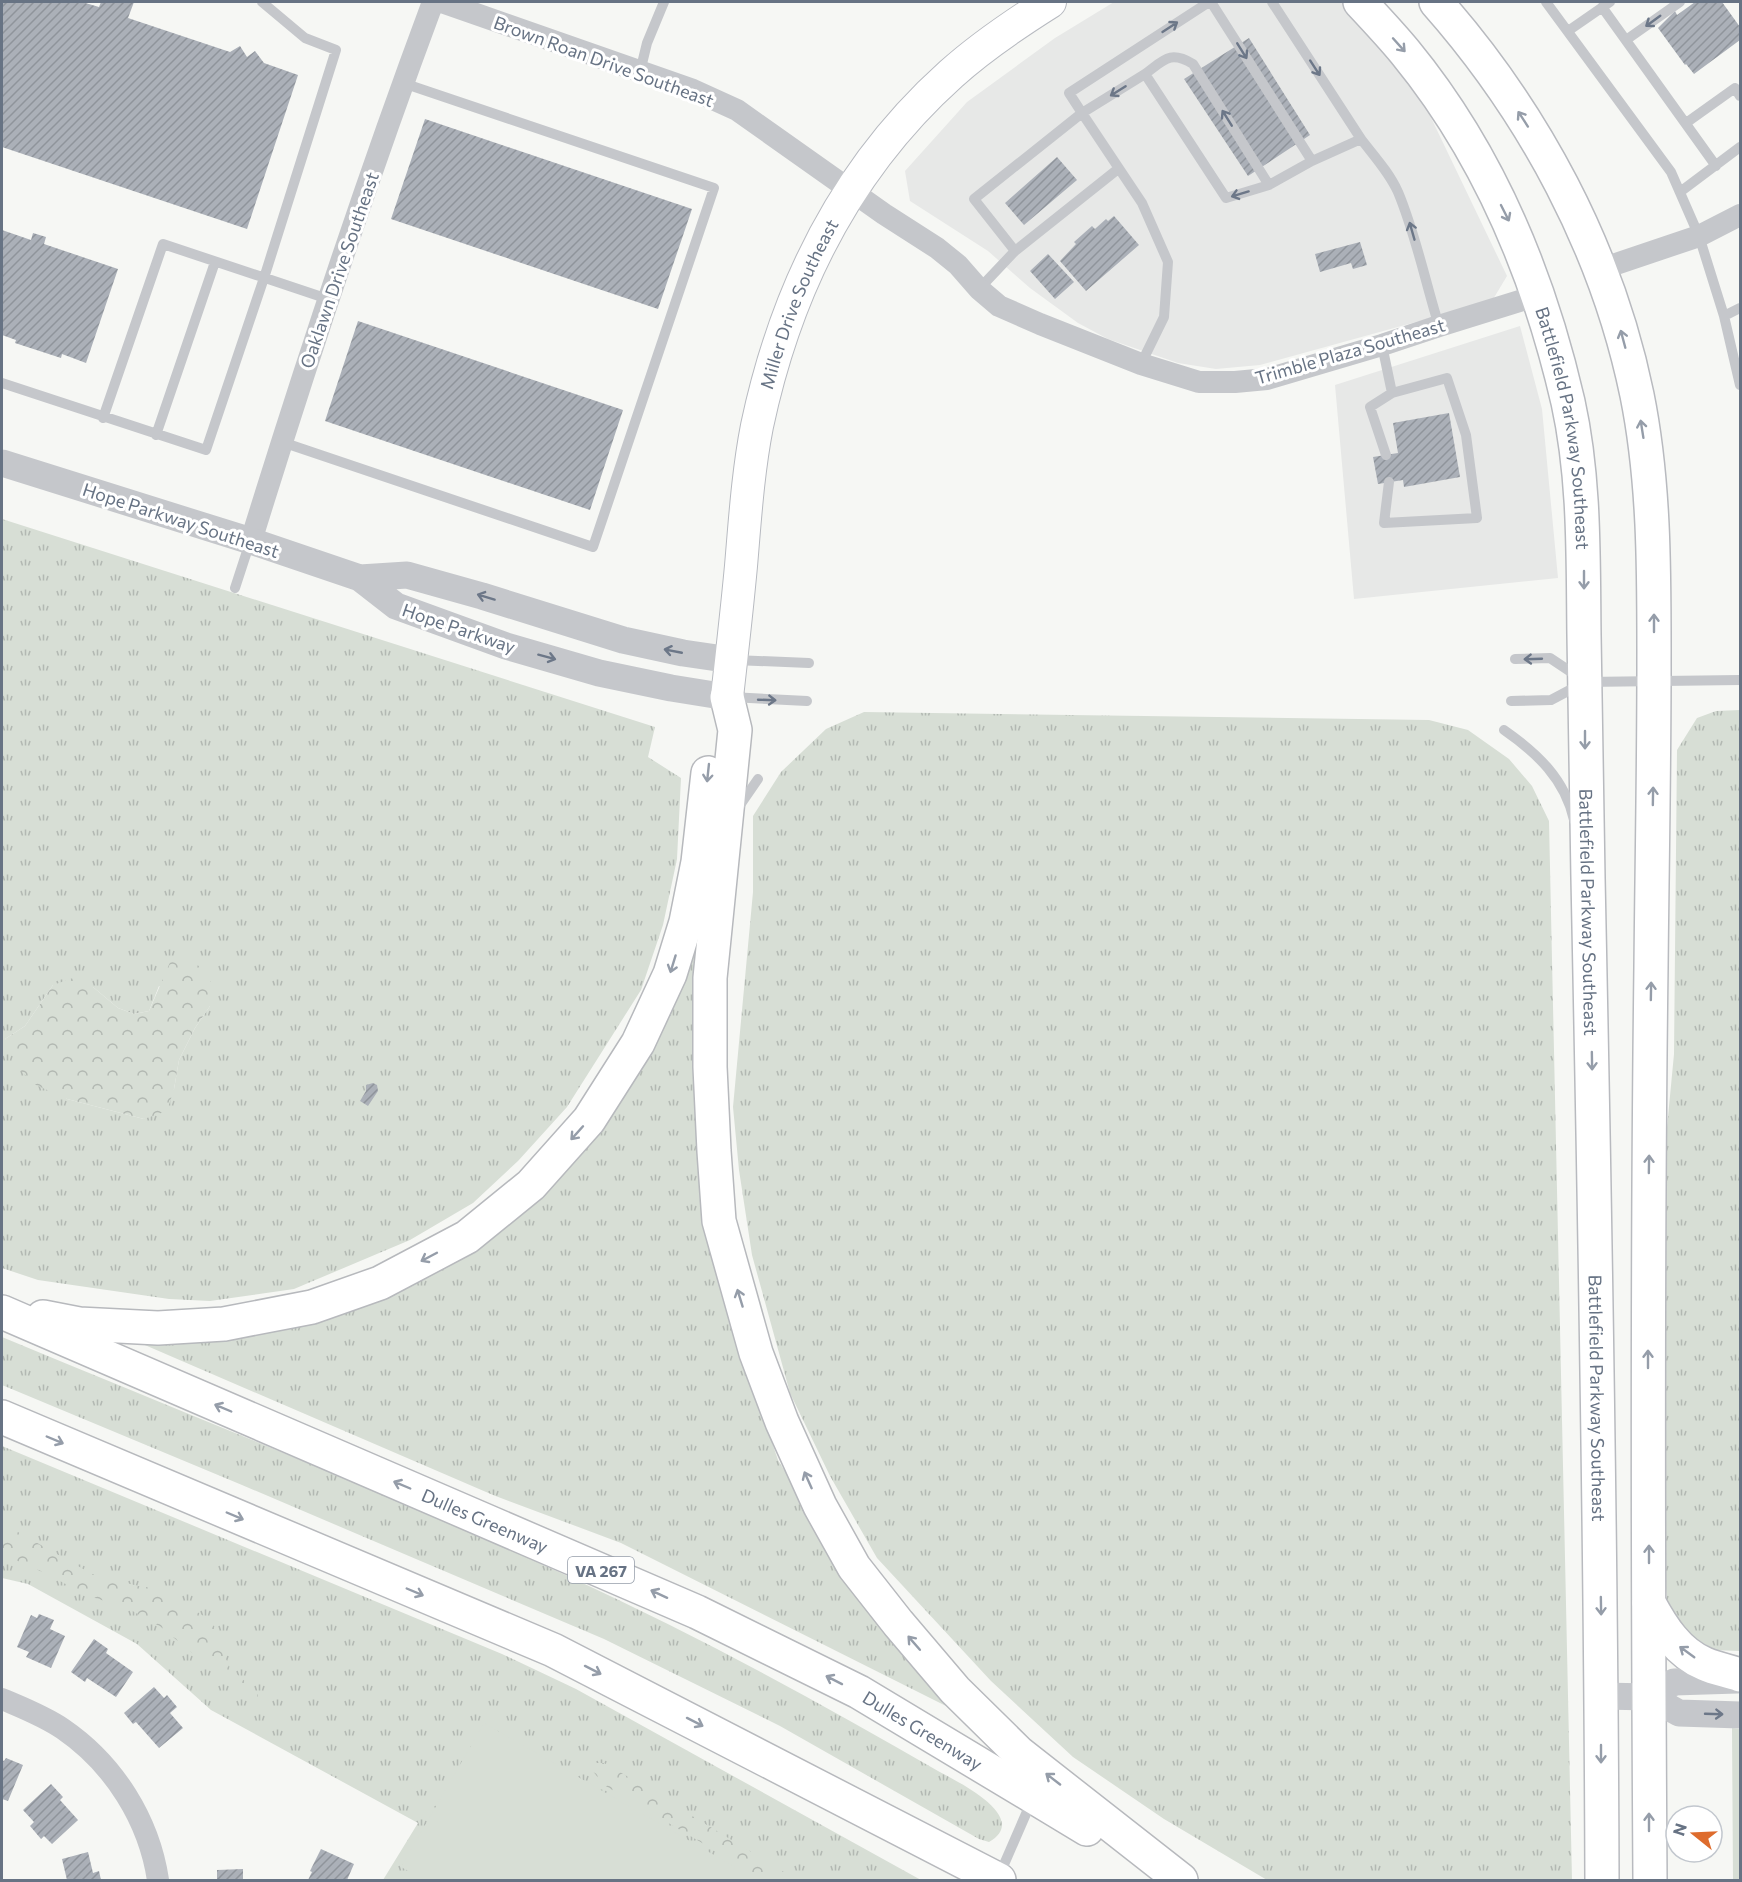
<svg xmlns="http://www.w3.org/2000/svg" width="1742" height="1882" font-family="Commissioner,sans-serif">
<defs>
<pattern id="grass-tufts" width="24" height="20" patternUnits="userSpaceOnUse" patternTransform="scale(1.5)"><rect width="24" height="20" fill="#d7ded5"/><path d="M3 7l-1-3M5 7V3M7 7l1-3M15 17l-1-3M17 17v-4M19 17l1-3" fill="none" stroke="#b2b8b2"/></pattern>
<pattern id="forest-crowns" width="20" height="18" patternUnits="userSpaceOnUse" patternTransform="scale(1.5)"><rect width="20" height="18" fill="#d7ded5"/><path d="M2 6a3 3 0 1 1 6 0M12 15a3 3 0 1 1 6 0" fill="none" stroke="#b2b8b2"/></pattern>
<pattern id="building-hatch" width="6" height="6" patternUnits="userSpaceOnUse" patternTransform="scale(1.5)"><rect width="6" height="6" fill="#abb0b8"/><path d="M-1 1l2-2M0 6l6-6M5 7l2-2" fill="none" stroke="#8f949b"/></pattern>
</defs>
<rect width="100%" height="100%" fill="#f6f7f4"/>
<path fill="#e7e8e7" d="M 1114,2 L 1344,2 L 1411,76 L 1507,276 L 1492,301 L 1260,365 L 1216,369 L 1178,363 L 1108,339 L 1078,323 L 1030,288 L 988,251 L 910,201 L 905,171 L 967,102 L 1055,38 Z
M 1520,326 L 1542,409 L 1558,578 L 1354,599 L 1335,385 Z"/>
<path fill="url(#grass-tufts)" fill-rule="evenodd" d="M 2,519 L 655,727 L 648,757 L 681,778 L 677,859 L 663,925 L 641,990 L 567,1107 L 518,1161 L 473,1203 L 410,1240 L 294,1289 L 210,1301 L 169,1299 L 38,1280 L 2,1268 ZM 53,985 L 93,987 L 118,1008 L 134,1014 L 149,1011 L 159,986 L 210,1006 L 195,1028 L 179,1060 L 174,1089 L 144,1119 L 67,1099 L 5,1039 L 25,1026 Z
M 1740,710 L 1740,1651 L 1711,1650 L 1695,1643 L 1668,1608 L 1661,1540 L 1661,1190 L 1674,1054 L 1677,750 L 1697,718 L 1716,711 Z
M 864,712 L 1429,720 L 1468,730 L 1509,759 L 1532,786 L 1549,821 L 1572,1880 L 1267,1880 L 1164,1819 L 1073,1757 L 991,1681 L 877,1558 L 830,1476 L 790,1393 L 752,1255 L 739,1170 L 733,1107 L 753,892 L 753,816 L 781,772 L 826,729 Z
M 699,939 L 735,1334 L 778,1460 L 859,1593 L 946,1706 L 621,1543 L 493,1495 L 124,1336 L 223,1337 L 526,1207 L 595,1139 L 651,1054 Z
M 2,1337 C 192,1416 385,1492 572,1578 C 698,1636 819,1702 938,1771 C 956,1781 1032,1817 989,1842 L 979,1839 L 780,1726 L 604,1639 L 242,1485 L 2,1385 Z
M 2,1446 L 502,1654 L 576,1689 L 921,1880 L 383,1880 L 418,1823 L 211,1710 L 137,1644 L 28,1584 L 2,1578 Z"/>
<path fill="url(#forest-crowns)" d="M 188,958 L 204,970 L 212,984 L 210,1006 L 195,1028 L 179,1060 L 174,1089 L 167,1111 L 144,1119 L 67,1099 L 36,1085 L 21,1071 L 5,1039 L 25,1026 L 53,985 L 73,978 L 93,987 L 118,1008 L 134,1014 L 149,1011 L 171,960 Z
M 2,1523 L 92,1574 L 138,1586 L 154,1588 L 199,1613 L 210,1621 L 226,1641 L 226,1659 L 230,1668 L 258,1693 L 258,1702 L 245,1697 L 161,1627 L 129,1609 L 86,1595 L 47,1574 L 2,1554 Z
M 594,1763 L 604,1763 L 625,1775 L 797,1880 L 765,1880 L 604,1785 L 592,1770 Z"/>
<path fill="#d7ded5" d="M 484,1723 L 735,1867 L 727,1880 L 425,1880 L 401,1867 Z
M 1732,1728 L 1740,1729 L 1740,1880 L 1733,1880 Z"/>
<path fill="url(#building-hatch)" d="M 2,2 L 82,2 L 99,7 L 101,2 L 134,2 L 128,18 L 230,52 L 240,46 L 247,57 L 255,51 L 264,63 L 298,75 L 247,229 L 2,147 Z
M 1695,2 L 1722,2 L 1740,27 L 1740,40 L 1694,74 L 1686,64 L 1685,65 L 1658,28 L 1675,11 L 1677,15 Z
M 1249,38 L 1310,135 L 1248,176 L 1184,79 Z
M 425,119 L 692,209 L 658,309 L 391,219 Z
M 1057,157 L 1077,180 L 1024,225 L 1005,203 Z
M 1114,216 L 1139,245 L 1086,291 L 1060,261 L 1076,244 L 1074,242 L 1092,226 L 1095,229 L 1106,219 L 1108,221 Z
M 2,230 L 31,240 L 33,233 L 46,237 L 44,244 L 118,269 L 86,363 L 62,354 L 61,358 L 15,343 L 16,340 L 2,335 Z
M 1360,242 L 1367,265 L 1353,269 L 1351,263 L 1320,272 L 1315,254 Z
M 1048,254 L 1074,282 L 1055,299 L 1030,271 Z
M 358,321 L 623,410 L 590,510 L 325,421 Z
M 1449,413 L 1460,477 L 1404,487 L 1403,480 L 1378,484 L 1373,457 L 1398,453 L 1393,423 Z
M 373,1083 L 377,1085 L 378,1091 L 368,1106 L 360,1101 L 366,1091 L 366,1085 Z
M 39,1614 L 54,1620 L 50,1629 L 65,1636 L 51,1668 L 26,1657 L 29,1652 L 17,1647 L 31,1615 L 37,1618 Z
M 94,1639 L 108,1649 L 106,1653 L 133,1672 L 116,1697 L 87,1678 L 85,1682 L 71,1672 Z
M 154,1687 L 164,1698 L 167,1695 L 177,1707 L 170,1713 L 183,1728 L 159,1748 L 136,1722 L 133,1724 L 124,1713 Z
M 6,1758 L 23,1765 L 8,1801 L 2,1799 L 2,1760 L 4,1761 Z
M 51,1784 L 63,1797 L 60,1800 L 78,1820 L 52,1844 L 44,1836 L 41,1839 L 30,1826 L 34,1822 L 23,1810 Z
M 321,1849 L 354,1864 L 347,1880 L 308,1880 L 312,1872 L 310,1871 Z
M 88,1852 L 93,1873 L 99,1871 L 101,1880 L 67,1880 L 62,1859 Z
M 243,1869 L 243,1880 L 217,1880 L 217,1870 Z"/>
<g fill="none" stroke-linecap="round" stroke-linejoin="round">
<g stroke="#b7bac0" stroke-width="34">
<g id="secondary">
<path id="s1" d="M 727,697 C 732,653 737,609 741,566 C 745,519 748,472 757,426 C 786,289 846,168 951,74 C 981,47 1015,24 1050,2"/>
</g>
</g>
<g stroke="#b8babf" stroke-width="36">
<g id="primary">
<path id="s2" d="M 1360,2 C 1375,18 1391,35 1405,52 C 1488,153 1539,276 1568,402 C 1585,479 1583,557 1584,635 C 1585,716 1586,797 1588,878 C 1595,1212 1601,1546 1602,1880"/>
<path d="M 1436,2 C 1534,113 1607,249 1637,395 C 1655,484 1654,576 1654,666 C 1654,766 1652,867 1651,967 C 1647,1272 1648,1576 1650,1880"/>
<path d="M 1649,1603 C 1662,1627 1678,1653 1705,1664 C 1716,1669 1729,1671 1740,1675"/>
</g>
</g>
<g stroke="#b7b9bd" stroke-width="36">
<g id="motorway">
<path d="M 727,697 L 735,730 L 710,978 L 710,1067 L 714,1151 L 719,1221 L 756,1353 L 782,1422 L 820,1506 L 854,1567 L 898,1623 L 955,1690 L 1019,1753 L 1181,1880"/>
<path id="s3" d="M 2,1312 L 697,1612 L 859,1692 L 1087,1829"/>
<path d="M 43,1317 L 79,1324 L 158,1328 L 224,1324 L 312,1307 L 380,1283 L 467,1237 L 531,1185 L 589,1120 L 638,1043 L 670,974 L 686,922 L 698,862 L 708,773"/>
<path d="M 2,1417 L 553,1650 L 999,1880"/>
</g>
</g>
<path stroke="#c5c7cb" stroke-width="10" d="M 1209,2 L 1069,93 L 1082,113 L 1145,74 L 1226,198 L 1269,185 L 1312,161 L 1361,139 C 1374,156 1389,172 1398,192 C 1416,235 1425,281 1439,326
M 1211,2 L 1312,161
M 1272,2 L 1361,139
M 1546,2 L 1671,172 L 1699,236 L 1724,316 L 1740,385
M 1602,7 L 1716,166
M 1568,31 L 1610,2
M 1626,40 L 1680,2
M 640,72 L 647,43 L 664,2
M 1145,74 C 1164,60 1170,50 1193,64 L 1269,185
M 1686,123 L 1735,88 L 1740,96
M 1680,192 L 1740,147
M 1015,251 L 1118,169
M 979,289 L 1015,251 L 974,199 L 1082,113 L 1142,203 L 1168,262 L 1164,317 L 1141,364
M 1724,316 L 1740,308
M 1382,345 L 1392,393 L 1447,378 L 1466,435 L 1477,518 L 1384,523 L 1389,482
M 2,383 L 206,450 L 264,278 L 336,50 L 305,38 L 262,2
M 103,418 L 163,244 L 328,299
M 156,435 L 215,262
M 282,442 L 593,547 L 714,188 L 403,83
M 1386,455 L 1370,407 L 1392,393
M 235,588 L 250,542
M 1515,659 L 1550,658 L 1580,678
M 734,660 L 809,663
M 730,697 L 807,701
M 1511,701 L 1551,700 L 1585,682 L 1740,680
M 1504,730 C 1537,753 1565,779 1574,820
M 738,808 L 758,779
M 999,1876 L 1032,1800"/>
<path stroke="#c5c7cb" stroke-width="22" d="M 442,2 L 693,90 L 737,110 L 884,214 L 937,248 L 958,265 L 979,289 L 999,306 L 1040,324 L 1141,364 L 1199,382 L 1235,382 L 1267,379 L 1382,345 L 1439,326 L 1539,295
M 1601,269 L 1699,236 L 1740,215
M 251,541 C 307,360 367,179 433,2
M 2,1699 C 23,1708 44,1716 63,1729 C 114,1764 149,1820 158,1880"/>
<path stroke="#c5c7cb" stroke-width="27" d="M 2,463 L 251,541 L 360,578 L 396,606 L 506,646 L 599,673 L 671,688 L 727,697
M 360,578 L 407,575 L 482,596 L 623,640 L 683,653 L 731,660
M 1602,1696 L 1650,1697 L 1679,1713 L 1740,1715
M 1650,1697 L 1674,1682 L 1737,1680"/>
<use href="#secondary" stroke="#fff" stroke-width="32"/>
<use href="#primary" stroke="#fff" stroke-width="33"/>
<use href="#motorway" stroke="#fff" stroke-width="33"/>
</g>
<defs><path id="oneway-shaft" d="M-6 0H5M1.5-3L5.5 0L1.5 3" fill="none" stroke-width="1.6" stroke-linecap="round" stroke-linejoin="round" transform="scale(1.5)"/></defs>
<g stroke="#6c7788">
<use href="#oneway-shaft" transform="translate(1653 21) rotate(144)"/>
<use href="#oneway-shaft" transform="translate(1170 27) rotate(-33)"/>
<use href="#oneway-shaft" transform="translate(1242 51) rotate(58)"/>
<use href="#oneway-shaft" transform="translate(1315 68) rotate(57)"/>
<use href="#oneway-shaft" transform="translate(1118 91) rotate(148)"/>
<use href="#oneway-shaft" transform="translate(1227 118) rotate(-122)"/>
<use href="#oneway-shaft" transform="translate(1240 194) rotate(163)"/>
<use href="#oneway-shaft" transform="translate(1412 231) rotate(-106)"/>
<use href="#oneway-shaft" transform="translate(486 597) rotate(-163)"/>
<use href="#oneway-shaft" transform="translate(673 651) rotate(-169)"/>
<use href="#oneway-shaft" transform="translate(547 657) rotate(15)"/>
<use href="#oneway-shaft" transform="translate(1533 659) rotate(178)"/>
<use href="#oneway-shaft" transform="translate(767 700) rotate(2)"/>
<use href="#oneway-shaft" transform="translate(1714 1714) rotate(2)"/>
</g>
<g stroke="#959da9">
<use href="#oneway-shaft" transform="translate(1399 45) rotate(48)"/>
<use href="#oneway-shaft" transform="translate(1523 119) rotate(-123)"/>
<use href="#oneway-shaft" transform="translate(1505 213) rotate(63)"/>
<use href="#oneway-shaft" transform="translate(1623 339) rotate(-105)"/>
<use href="#oneway-shaft" transform="translate(1642 429) rotate(-99)"/>
<use href="#oneway-shaft" transform="translate(1584 580) rotate(90)"/>
<use href="#oneway-shaft" transform="translate(1654 623) rotate(-90)"/>
<use href="#oneway-shaft" transform="translate(1585 740) rotate(90)"/>
<use href="#oneway-shaft" transform="translate(708 773) rotate(96)"/>
<use href="#oneway-shaft" transform="translate(1653 796) rotate(-89)"/>
<use href="#oneway-shaft" transform="translate(673 964) rotate(107)"/>
<use href="#oneway-shaft" transform="translate(1651 991) rotate(-89)"/>
<use href="#oneway-shaft" transform="translate(1592 1061) rotate(89)"/>
<use href="#oneway-shaft" transform="translate(577 1133) rotate(132)"/>
<use href="#oneway-shaft" transform="translate(1649 1164) rotate(-89)"/>
<use href="#oneway-shaft" transform="translate(429 1257) rotate(152)"/>
<use href="#oneway-shaft" transform="translate(740 1298) rotate(-107)"/>
<use href="#oneway-shaft" transform="translate(1648 1359) rotate(-90)"/>
<use href="#oneway-shaft" transform="translate(223 1408) rotate(-157)"/>
<use href="#oneway-shaft" transform="translate(55 1440) rotate(23)"/>
<use href="#oneway-shaft" transform="translate(808 1480) rotate(-114)"/>
<use href="#oneway-shaft" transform="translate(402 1485) rotate(-157)"/>
<use href="#oneway-shaft" transform="translate(235 1516) rotate(23)"/>
<use href="#oneway-shaft" transform="translate(1649 1554) rotate(-90)"/>
<use href="#oneway-shaft" transform="translate(415 1592) rotate(23)"/>
<use href="#oneway-shaft" transform="translate(659 1594) rotate(-155)"/>
<use href="#oneway-shaft" transform="translate(1601 1606) rotate(89)"/>
<use href="#oneway-shaft" transform="translate(914 1643) rotate(-131)"/>
<use href="#oneway-shaft" transform="translate(1687 1652) rotate(-144)"/>
<use href="#oneway-shaft" transform="translate(593 1670) rotate(27)"/>
<use href="#oneway-shaft" transform="translate(834 1680) rotate(-153)"/>
<use href="#oneway-shaft" transform="translate(695 1722) rotate(27)"/>
<use href="#oneway-shaft" transform="translate(1601 1754) rotate(90)"/>
<use href="#oneway-shaft" transform="translate(1053 1779) rotate(-142)"/>
<use href="#oneway-shaft" transform="translate(1649 1822) rotate(-90)"/>
</g>
<g text-anchor="middle" dominant-baseline="central" stroke-width="6" stroke-linejoin="round" paint-order="stroke">
<rect fill="#fff" stroke="#959da9" stroke-width="1.5" x="568" y="1557" width="66" height="26" rx="4.5"/>
<g font-size="16" font-weight="bold" fill="#677384">
<text x="601" y="1570">VA 267</text>
</g>
<g font-size="18" fill="#677384" stroke="#fff">
<text transform="translate(604 61) rotate(20)">Brown Roan Drive Southeast</text>
<text transform="translate(339 270) rotate(-71)">Oaklawn Drive Southeast</text>
<text stroke="none"><textPath href="#s1" startOffset="402">Miller Drive Southeast</textPath></text>
<text transform="translate(1350 351) rotate(-16)">Trimble Plaza Southeast</text>
<text stroke="none"><textPath href="#s2" startOffset="482">Battlefield Parkway Southeast</textPath></text>
<text transform="translate(181 520) rotate(18)">Hope Parkway Southeast</text>
<text transform="translate(459 628) rotate(19)">Hope Parkway</text>
<text stroke="none"><textPath href="#s2" startOffset="968">Battlefield Parkway Southeast</textPath></text>
<text stroke="none"><textPath href="#s2" startOffset="1454">Battlefield Parkway Southeast</textPath></text>
<text stroke="none"><textPath href="#s3" startOffset="526">Dulles Greenway</textPath></text>
<text stroke="none"><textPath href="#s3" startOffset="1012">Dulles Greenway</textPath></text>
</g>
</g>
<rect width="1742" height="1882" fill="none" stroke="#677384" stroke-width="6"/>
<g transform="translate(1694 1834) rotate(288)"><circle r="28" fill="#ffffff" stroke="#c2c7ce" stroke-width="1.5"/>
<path d="M0-4.5L10 22L0 15L-10 22Z" fill="#de6c2d"/>
<text y="-9" font-size="16" font-weight="bold" text-anchor="middle" fill="#677384">N</text>
</g>
</svg>
